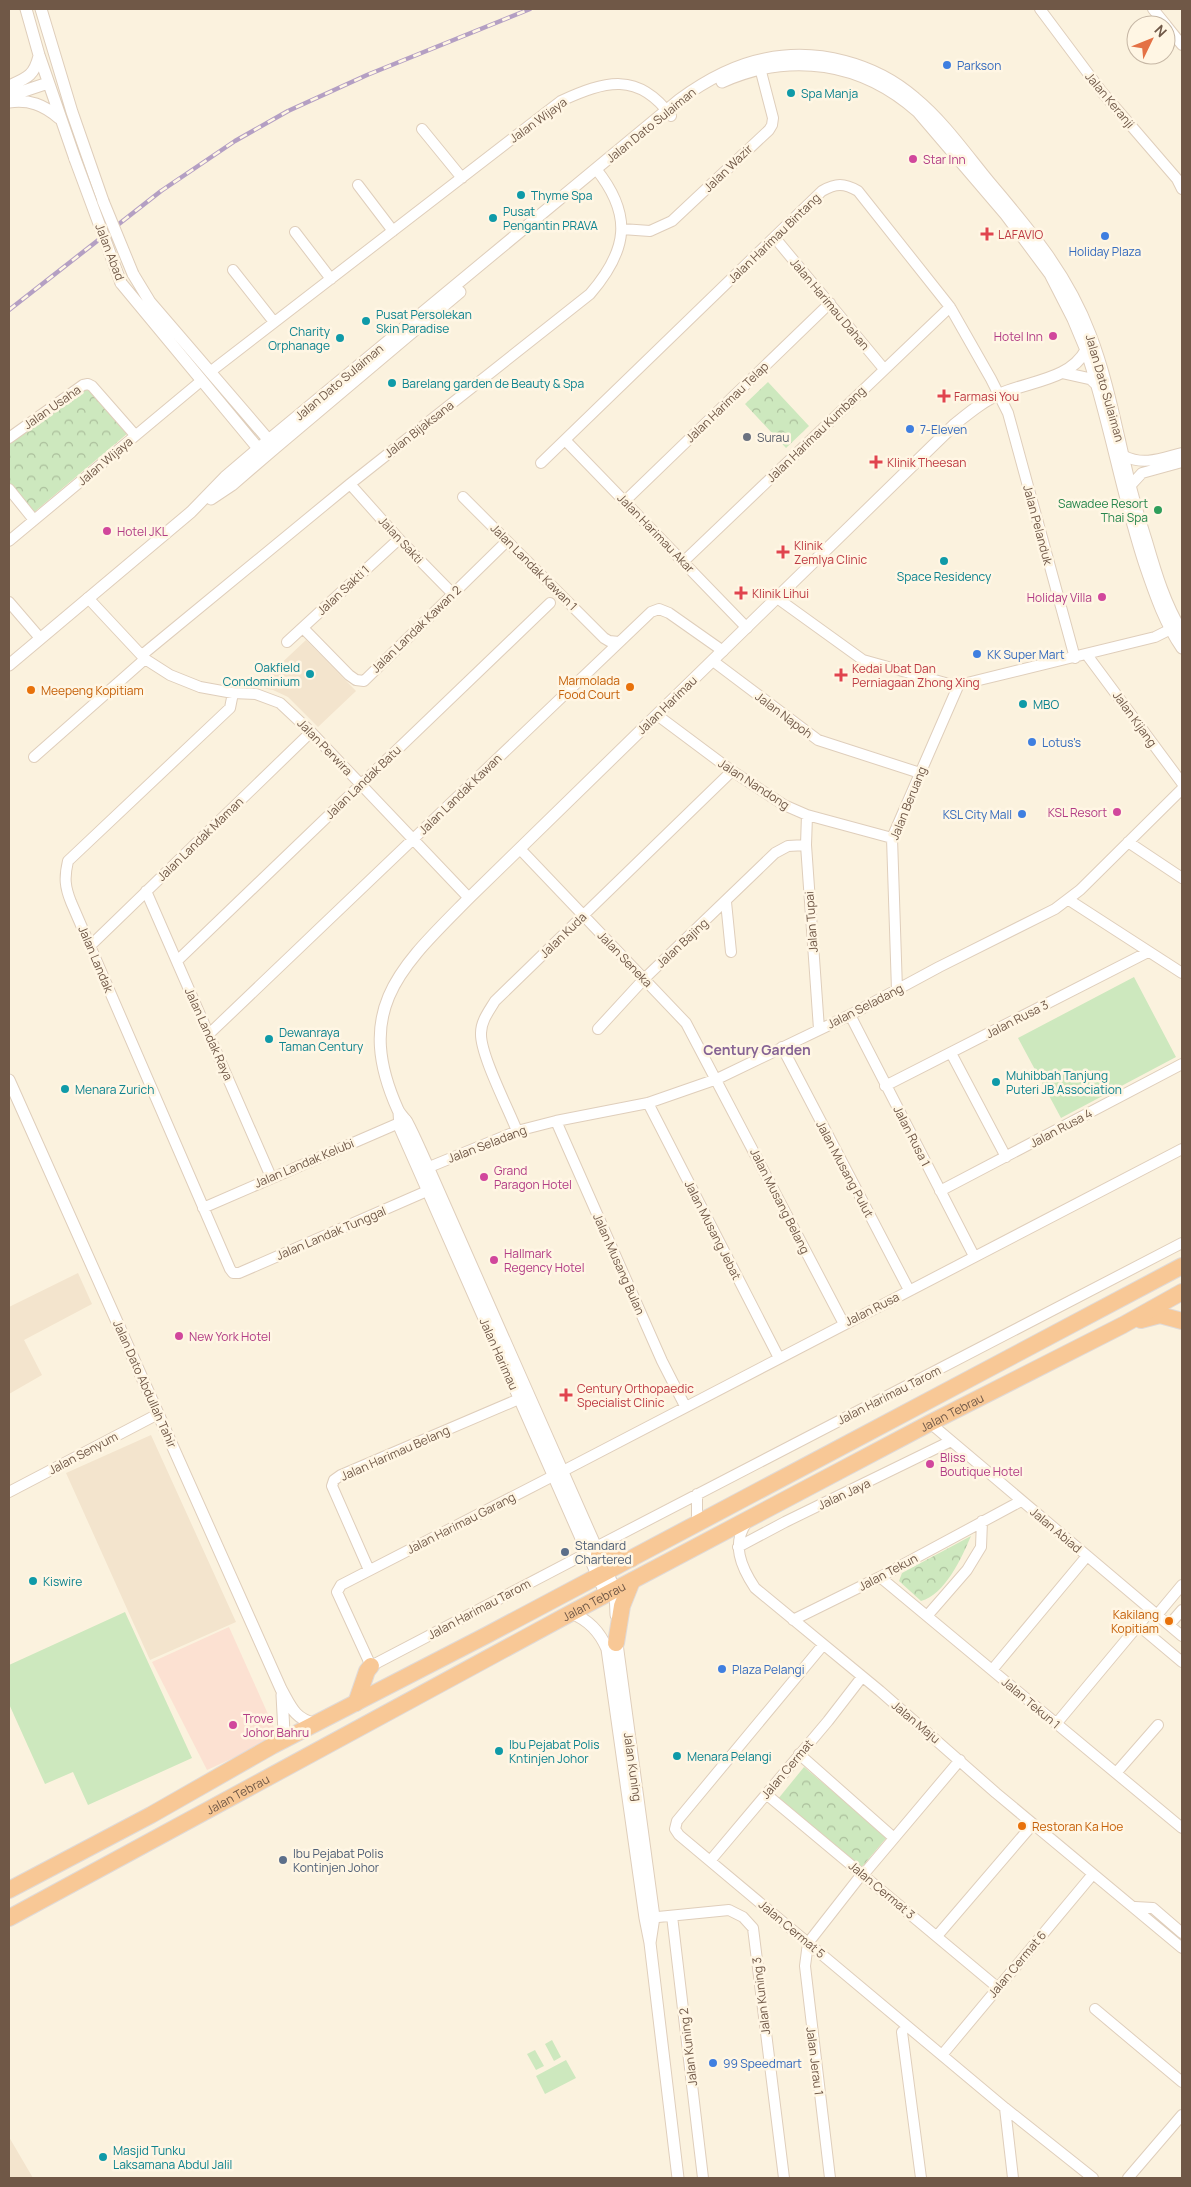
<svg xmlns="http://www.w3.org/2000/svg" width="1191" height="2187" font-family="Manrope,sans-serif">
<defs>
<pattern id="park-crowns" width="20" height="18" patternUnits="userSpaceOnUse" patternTransform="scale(1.25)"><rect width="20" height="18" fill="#cde8be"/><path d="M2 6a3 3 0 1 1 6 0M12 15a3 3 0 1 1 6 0" fill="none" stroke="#abbf9c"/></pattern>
</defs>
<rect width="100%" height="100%" fill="#fbf2de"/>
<path fill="#f3e4cd" d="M 306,640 L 356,691 L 318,727 L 288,697 L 273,690 L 256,687 Z
M 78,1273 L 92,1304 L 24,1340 L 42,1375 L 9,1394 L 9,1307 Z
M 151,1435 L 236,1622 L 150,1660 L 66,1473 Z
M 9,2137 L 33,2178 L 9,2178 Z"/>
<path fill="#fce1d2" d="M 229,1627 L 276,1732 L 272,1740 L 207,1770 L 152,1662 Z"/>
<path fill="#cde8be" d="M 1134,977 L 1176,1057 L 1061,1118 L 1018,1038 Z
M 125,1612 L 192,1758 L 88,1805 L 73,1772 L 45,1784 L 9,1704 L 9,1665 Z
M 552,2040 L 561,2057 L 554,2061 L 545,2044 Z
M 535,2050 L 544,2066 L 536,2070 L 527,2054 Z
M 566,2060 L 576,2078 L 545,2094 L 536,2076 Z"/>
<path fill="url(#park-crowns)" d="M 768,382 L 809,426 L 786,448 L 745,404 Z
M 87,385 L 128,433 L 32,514 L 9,485 L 9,442 Z
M 971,1536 C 962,1557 945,1595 921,1601 L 899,1581 L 902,1573 Z
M 804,1767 L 887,1837 L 861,1868 L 778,1799 Z"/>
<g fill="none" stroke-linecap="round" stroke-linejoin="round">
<g stroke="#dfcebb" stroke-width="12">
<path id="minor" d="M 1040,9 L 1102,92 L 1177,179 L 1182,189
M 1153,9 L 1166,25
M 1166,25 L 1182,45
M 422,129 L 462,178
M 358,185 L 393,231
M 622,229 L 650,231 L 672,221 L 769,130 L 772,125 L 773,118 L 759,64
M 295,232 L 331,279
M 775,238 L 884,369
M 233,270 L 274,322
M 210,372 L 561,101 C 605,81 638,71 671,116
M 9,438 L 83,385 L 88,384 L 92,386 L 135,435
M 565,440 L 747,628
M 1124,456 C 1144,466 1162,458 1182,453
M 541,463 L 822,191 C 836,183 844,183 858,191 L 950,307 L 991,379 L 1008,413 L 1075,658
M 350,484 L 399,539 L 453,594
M 1130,486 L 1142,473 L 1182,462
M 9,489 L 34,520
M 463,497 L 604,638 L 609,641 L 619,642
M 625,501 L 830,303
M 9,541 L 201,381
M 683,562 L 950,307
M 88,598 L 145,659 L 170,675 L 200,687 L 233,693 L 256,694 L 280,703 L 311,732 L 469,898
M 777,598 L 863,660 L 949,684 L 967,683 L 1155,637 L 1177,626
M 9,602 L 40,638
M 303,628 L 349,675 L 356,680 L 364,681 L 507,541
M 287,642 L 399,539
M 142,655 L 350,484 L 590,294 C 628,250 633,215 596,169
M 1087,655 L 1182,783
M 713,661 L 818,740 L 920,773
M 233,693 L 230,708 L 68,861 C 64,878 65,887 71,902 L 230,1269 L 233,1273 L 239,1273 L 427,1191
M 657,715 L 732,771 L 784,805 L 807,815 L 892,838
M 34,757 L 145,659
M 807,815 L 806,845 L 819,1029
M 1128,842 L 1182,878
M 520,849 L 686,1023 L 844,1324
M 146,891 L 271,1177
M 1069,900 L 1182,973
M 726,902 L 731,952
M 90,946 L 311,732
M 177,961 L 550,603
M 897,990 L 892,838 L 959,684
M 850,1015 L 974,1256
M 598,1029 L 644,979 L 775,853 L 788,846 L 806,845
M 209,1034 L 651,612 L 659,609 L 669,613 L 723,651
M 782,1047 L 909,1290
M 951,1053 L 1006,1157
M 885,1086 L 1148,952
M 648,1103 L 779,1358
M 556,1121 L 662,1361 L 685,1406
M 517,1131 C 508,1108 480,1054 481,1033 C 481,1021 489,1011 495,1001 L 732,771
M 422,1170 L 517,1131 L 556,1121 L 648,1103 L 717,1079 L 850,1015 L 939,967 L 1055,909 L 1080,890 L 1182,789
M 940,1191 L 1182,1064
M 203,1208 L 406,1120
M 930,1423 L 1182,1636
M 563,1471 L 1182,1149
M 553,1476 L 341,1585 L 337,1592 L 371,1666 L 587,1553
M 9,1492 L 158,1414
M 747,1522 C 731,1544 741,1567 755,1588 L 880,1691 L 996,1793 L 1182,1948
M 697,1524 L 697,1494
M 596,1547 L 1182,1243
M 738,1547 L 785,1522 L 951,1441
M 369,1570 L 332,1486 L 334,1480 L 341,1475 L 519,1399
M 880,1577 L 1182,1828
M 1157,1615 L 1182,1585
M 927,1616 L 967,1570 L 981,1547 L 982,1521
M 793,1620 L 880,1577 L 1021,1501
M 1138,1625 L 1182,1662
M 1169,1625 L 1182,1610
M 823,1645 L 677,1821 L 675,1829 L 679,1835 L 1005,2108 L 1093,2178
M 992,1670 L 1087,1556
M 1056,1724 L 1151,1610
M 799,1754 L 894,1838
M 1116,1773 L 1158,1725
M 766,1794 L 997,1987
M 710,1861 L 828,1721 L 862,1677
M 863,1875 L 960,1760
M 1135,1907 L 1153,1908 L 1182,1933
M 672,1916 L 703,2178
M 648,1918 L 729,1910 L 743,1917 L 753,1928 L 784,2178
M 937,1936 L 1033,1824
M 1095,2009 L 1182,2082
M 902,2032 L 921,2178
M 942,2055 L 1093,1874
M 1005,2108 L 1013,2178
M 830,2178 L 805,1966 L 808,1943 L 862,1874
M 1128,2178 L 1182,2115"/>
</g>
<g stroke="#dfcebb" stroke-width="13">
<path id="tertiary" d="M 26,9 L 39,55 L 75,159
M 41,9 L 72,112 L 103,201
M 722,82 C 791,51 862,62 918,112 L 1006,215 L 1050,274 L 1073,319 L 1086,350 C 1110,421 1122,497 1146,568 C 1156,597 1165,623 1182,648
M 9,86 C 27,78 34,76 39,56
M 9,96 L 48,83
M 9,102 C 29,99 44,105 59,118
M 133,274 L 150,302 L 273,445
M 121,283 L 262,453
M 1064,373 L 1091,379 L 1097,385
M 211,499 L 232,485 L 275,448 L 460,292
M 9,665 L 191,512 L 225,477 L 259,448 L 679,100 C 705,81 734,65 765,59 C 817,48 875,63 915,98 C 944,122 966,154 990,183 C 1030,230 1068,275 1090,334 C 1109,383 1117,434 1130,485 C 1135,505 1141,524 1147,543 C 1156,574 1165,604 1182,632
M 9,1080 L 281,1689 C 290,1705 295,1720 315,1723
M 399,1112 L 400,1128 L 606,1595
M 571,1613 C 589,1620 600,1632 607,1649 L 645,1918 L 650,1943 L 678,2178
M 616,1615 L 615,1590 L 428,1167 C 421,1152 415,1137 407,1122 C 404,1118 400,1114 398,1110 C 352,1008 402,966 469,898 L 955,424 C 969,413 983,401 1000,394 C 1029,381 1070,380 1086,350
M 616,1636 L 654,1917 L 650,1943
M 278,1743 L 284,1732 L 282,1695"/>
</g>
<g stroke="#e0dad7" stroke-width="18">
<g id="trunk">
<path d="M 1141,1320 L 1160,1315 L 1182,1321"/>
<path d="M 599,1554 L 618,1559 L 631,1559"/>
<path d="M 616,1643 L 622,1606 L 632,1581"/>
<path d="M 356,1703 L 367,1671 L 371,1666"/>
<path d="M 9,1890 L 151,1815 L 272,1746 L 487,1635 L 1182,1266"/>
<path id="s1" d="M 9,1918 L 571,1613 L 930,1423 L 1123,1325 L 1182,1292"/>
</g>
</g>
<use href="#minor" stroke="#fff" stroke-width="10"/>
<use href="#tertiary" stroke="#fff" stroke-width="11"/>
<use href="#trunk" stroke="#f8c896" stroke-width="16"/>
<g stroke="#b49fc3" stroke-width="4.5">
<path id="rail" d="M 9,310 L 161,191 L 235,141 L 288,111 L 367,75 L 530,9"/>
</g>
<use href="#rail" stroke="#fff6e4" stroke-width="2.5" stroke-dasharray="8" stroke-linecap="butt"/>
<g stroke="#dfcebb" stroke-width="13" stroke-linecap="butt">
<path id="tertiary-bridge" d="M 75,159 L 121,283
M 103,201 L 133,274"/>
</g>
<use href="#tertiary-bridge" stroke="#fff" stroke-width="11"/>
</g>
<g fill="#3f7fe0" stroke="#fff6e4" stroke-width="2">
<circle cx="947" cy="65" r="5"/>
<circle cx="1105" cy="236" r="5"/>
<circle cx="910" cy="429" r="5"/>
<circle cx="977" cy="654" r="5"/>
<circle cx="1032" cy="742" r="5"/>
<circle cx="1022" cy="814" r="5"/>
<circle cx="722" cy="1669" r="5"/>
<circle cx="713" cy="2063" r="5"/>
</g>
<g fill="#0f9aa8" stroke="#fff6e4" stroke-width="2">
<circle cx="791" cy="93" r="5"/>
<circle cx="521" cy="195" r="5"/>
<circle cx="493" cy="218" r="5"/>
<circle cx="366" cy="321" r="5"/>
<circle cx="340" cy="338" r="5"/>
<circle cx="392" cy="383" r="5"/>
<circle cx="944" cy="561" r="5"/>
<circle cx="310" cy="674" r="5"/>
<circle cx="1023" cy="704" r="5"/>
<circle cx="269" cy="1039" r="5"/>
<circle cx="996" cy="1082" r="5"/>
<circle cx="65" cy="1089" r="5"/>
<circle cx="33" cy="1581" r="5"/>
<circle cx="499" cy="1751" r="5"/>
<circle cx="677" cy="1756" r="5"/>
<circle cx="103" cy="2157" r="5"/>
</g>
<g fill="#d1479c" stroke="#fff6e4" stroke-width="2">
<circle cx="913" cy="159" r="5"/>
<circle cx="1053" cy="336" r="5"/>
<circle cx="107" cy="531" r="5"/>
<circle cx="1102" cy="597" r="5"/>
<circle cx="1117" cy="812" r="5"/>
<circle cx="484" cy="1177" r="5"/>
<circle cx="494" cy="1260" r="5"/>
<circle cx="179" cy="1336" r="5"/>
<circle cx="930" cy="1464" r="5"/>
<circle cx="233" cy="1725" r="5"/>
</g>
<g fill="#e0444e" stroke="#fff6e4" stroke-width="2">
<path d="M984.5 226.5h5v5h5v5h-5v5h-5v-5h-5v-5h5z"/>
<path d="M941.5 388.5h5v5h5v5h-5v5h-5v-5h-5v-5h5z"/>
<path d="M873.5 454.5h5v5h5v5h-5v5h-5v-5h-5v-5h5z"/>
<path d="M780.5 544.5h5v5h5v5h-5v5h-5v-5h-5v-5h5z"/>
<path d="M738.5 585.5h5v5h5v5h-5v5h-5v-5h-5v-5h5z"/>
<path d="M838.5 667.5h5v5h5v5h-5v5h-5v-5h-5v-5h5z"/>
<path d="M563.5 1387.5h5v5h5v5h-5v5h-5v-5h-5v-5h5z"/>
</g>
<circle fill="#6b7280" stroke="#fff6e4" stroke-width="2" cx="747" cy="437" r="5"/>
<circle fill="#2e9e5b" stroke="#fff6e4" stroke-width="2" cx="1158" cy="510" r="5"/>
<g fill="#e8710a" stroke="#fff6e4" stroke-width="2">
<circle cx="630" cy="687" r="5"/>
<circle cx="31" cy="690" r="5"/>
<circle cx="1169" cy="1621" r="5"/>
<circle cx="1022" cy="1826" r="5"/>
</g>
<g fill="#5c6f8a" stroke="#fff6e4" stroke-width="2">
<circle cx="565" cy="1552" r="5"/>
<circle cx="283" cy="1860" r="5"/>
</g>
<g text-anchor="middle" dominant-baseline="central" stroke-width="5" stroke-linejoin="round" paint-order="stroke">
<g font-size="12" fill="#366cbe" stroke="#fff6e4" text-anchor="start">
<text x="957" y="65">Parkson</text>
<text x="1105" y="251" text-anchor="middle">Holiday Plaza</text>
<text x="920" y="429">7-Eleven</text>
<text x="987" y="654">KK Super Mart</text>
<text x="1042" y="742">Lotus's</text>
<text x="1012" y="814" text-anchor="end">KSL City Mall</text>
<text x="732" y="1669">Plaza Pelangi</text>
<text x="723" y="2063">99 Speedmart</text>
</g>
<g font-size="12" fill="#0d838f" stroke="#fff6e4" text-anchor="start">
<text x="801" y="93">Spa Manja</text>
<text x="531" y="195">Thyme Spa</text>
<text x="503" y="211">Pusat<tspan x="503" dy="14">Pengantin PRAVA</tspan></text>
<text x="376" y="314">Pusat Persolekan<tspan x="376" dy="14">Skin Paradise</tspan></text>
<text x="330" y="331" text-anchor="end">Charity<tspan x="330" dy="14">Orphanage</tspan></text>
<text x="402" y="383">Barelang garden de Beauty &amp; Spa</text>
<text x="944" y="576" text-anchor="middle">Space Residency</text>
<text x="300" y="667" text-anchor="end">Oakfield<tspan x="300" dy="14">Condominium</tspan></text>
<text x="1033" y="704">MBO</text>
<text x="279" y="1032">Dewanraya<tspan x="279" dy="14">Taman Century</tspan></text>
<text x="1006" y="1075">Muhibbah Tanjung<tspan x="1006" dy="14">Puteri JB Association</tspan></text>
<text x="75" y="1089">Menara Zurich</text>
<text x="43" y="1581">Kiswire</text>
<text x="509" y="1744">Ibu Pejabat Polis<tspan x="509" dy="14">Kntinjen Johor</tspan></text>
<text x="687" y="1756">Menara Pelangi</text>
<text x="113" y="2150">Masjid Tunku<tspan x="113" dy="14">Laksamana Abdul Jalil</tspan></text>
</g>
<g font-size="12" fill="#705847" stroke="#fff6e4">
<text transform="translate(1110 100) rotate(50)">Jalan Keranji</text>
<text transform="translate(538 120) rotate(-36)">Jalan Wijaya</text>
<text transform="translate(651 125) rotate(-39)">Jalan Dato Sulaiman</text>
<text transform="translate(728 168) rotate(-44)">Jalan Wazir</text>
<text transform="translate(774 238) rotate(-44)">Jalan Harimau Bintang</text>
<text transform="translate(110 252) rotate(69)">Jalan Abad</text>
<text transform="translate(830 304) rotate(50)">Jalan Harimau Dahan</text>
<text transform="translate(339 382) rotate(-40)">Jalan Dato Sulaiman</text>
<text transform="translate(1105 388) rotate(74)">Jalan Dato Sulaiman</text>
<text transform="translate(727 402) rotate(-44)">Jalan Harimau Telap</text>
<text transform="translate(52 407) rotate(-35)">Jalan Usaha</text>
<text transform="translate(419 429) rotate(-38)">Jalan Bijaksana</text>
<text transform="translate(816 434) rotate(-44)">Jalan Harimau Kumbang</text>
<text transform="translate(105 461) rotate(-40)">Jalan Wijaya</text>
<text transform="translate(1038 525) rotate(75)">Jalan Pelanduk</text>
<text transform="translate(656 533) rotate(46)">Jalan Harimau Akar</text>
<text transform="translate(401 540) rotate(47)">Jalan Sakti</text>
<text transform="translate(534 567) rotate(45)">Jalan Landak Kawan 1</text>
<text transform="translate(343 590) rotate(-43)">Jalan Sakti 1</text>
<text transform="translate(416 629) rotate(-44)">Jalan Landak Kawan 2</text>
<text transform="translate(667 705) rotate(-44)">Jalan Harimau</text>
<text transform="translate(784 715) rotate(37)">Jalan Napoh</text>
<text transform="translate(1135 719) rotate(54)">Jalan Kijang</text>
<text transform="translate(325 747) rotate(46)">Jalan Perwira</text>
<text transform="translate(363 782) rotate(-44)">Jalan Landak Batu</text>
<text transform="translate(754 784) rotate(33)">Jalan Nandong</text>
<text transform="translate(460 794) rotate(-44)">Jalan Landak Kawan</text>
<text transform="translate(908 803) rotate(-68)">Jalan Beruang</text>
<text transform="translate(200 839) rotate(-44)">Jalan Landak Maman</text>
<text transform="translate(811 922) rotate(-94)">Jalan Tupai</text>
<text transform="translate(563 935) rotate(-44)">Jalan Kuda</text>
<text transform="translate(682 943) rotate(-43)">Jalan Bajing</text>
<text transform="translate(96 959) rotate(67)">Jalan Landak</text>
<text transform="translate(625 959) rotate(46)">Jalan Seneka</text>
<text transform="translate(865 1006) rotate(-27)">Jalan Seladang</text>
<text transform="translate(1017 1019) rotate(-27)">Jalan Rusa 3</text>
<text transform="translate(209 1034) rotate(66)">Jalan Landak Raya</text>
<text transform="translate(1061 1128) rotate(-28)">Jalan Rusa 4</text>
<text transform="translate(912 1136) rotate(63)">Jalan Rusa 1</text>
<text transform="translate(487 1144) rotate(-21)">Jalan Seladang</text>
<text transform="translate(304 1163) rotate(-23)">Jalan Landak Kelubi</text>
<text transform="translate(845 1169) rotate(62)">Jalan Musang Pulut</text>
<text transform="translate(780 1201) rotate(63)">Jalan Musang Belang</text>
<text transform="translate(713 1230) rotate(63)">Jalan Musang Jebat</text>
<text transform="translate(331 1233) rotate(-23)">Jalan Landak Tunggal</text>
<text transform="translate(619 1264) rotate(66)">Jalan Musang Bulan</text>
<text transform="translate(872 1309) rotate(-27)">Jalan Rusa</text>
<text transform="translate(499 1354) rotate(66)">Jalan Harimau</text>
<text transform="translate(145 1384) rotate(66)">Jalan Dato Abdullah Tahir</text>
<text transform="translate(889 1395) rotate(-27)">Jalan Harimau Tarom</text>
<text stroke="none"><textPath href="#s1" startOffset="1070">Jalan Tebrau</textPath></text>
<text transform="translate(83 1453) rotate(-28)">Jalan Senyum</text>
<text transform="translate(395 1453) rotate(-24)">Jalan Harimau Belang</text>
<text transform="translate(844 1494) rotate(-25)">Jalan Jaya</text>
<text transform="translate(461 1523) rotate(-27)">Jalan Harimau Garang</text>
<text transform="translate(1056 1530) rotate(40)">Jalan Abiad</text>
<text transform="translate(888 1572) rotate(-28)">Jalan Tekun</text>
<text stroke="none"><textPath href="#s1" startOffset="665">Jalan Tebrau</textPath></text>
<text transform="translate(479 1609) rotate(-28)">Jalan Harimau Tarom</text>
<text transform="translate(1031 1703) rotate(40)">Jalan Tekun 1</text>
<text transform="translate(916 1722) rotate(40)">Jalan Maju</text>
<text transform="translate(633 1767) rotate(82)">Jalan Kuning</text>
<text transform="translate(787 1769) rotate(-50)">Jalan Cermat</text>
<text stroke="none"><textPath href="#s1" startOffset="260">Jalan Tebrau</textPath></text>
<text transform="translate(882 1890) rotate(40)">Jalan Cermat 3</text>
<text transform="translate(792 1929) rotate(40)">Jalan Cermat 5</text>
<text transform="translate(1017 1964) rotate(-50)">Jalan Cermat 6</text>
<text transform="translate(761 1996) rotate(-97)">Jalan Kuning 3</text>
<text transform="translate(688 2047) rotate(-97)">Jalan Kuning 2</text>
<text transform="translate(815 2061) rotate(83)">Jalan Jerau 1</text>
</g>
<g font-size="12" fill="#b23c85" stroke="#fff6e4" text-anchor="start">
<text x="923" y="159">Star Inn</text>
<text x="1043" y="336" text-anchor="end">Hotel Inn</text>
<text x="117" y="531">Hotel JKL</text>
<text x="1092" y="597" text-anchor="end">Holiday Villa</text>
<text x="1107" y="812" text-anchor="end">KSL Resort</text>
<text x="494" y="1170">Grand<tspan x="494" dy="14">Paragon Hotel</tspan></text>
<text x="504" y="1253">Hallmark<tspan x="504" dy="14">Regency Hotel</tspan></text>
<text x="189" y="1336">New York Hotel</text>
<text x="940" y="1457">Bliss<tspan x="940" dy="14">Boutique Hotel</tspan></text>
<text x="243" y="1718">Trove<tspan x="243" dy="14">Johor Bahru</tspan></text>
</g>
<g font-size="12" fill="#be3a42" stroke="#fff6e4" text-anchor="start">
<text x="998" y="234">LAFAVIO</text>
<text x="954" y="396">Farmasi You</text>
<text x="887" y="462">Klinik Theesan</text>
<text x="794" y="545">Klinik<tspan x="794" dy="14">Zemlya Clinic</tspan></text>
<text x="752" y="593">Klinik Lihui</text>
<text x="852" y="668">Kedai Ubat Dan<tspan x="852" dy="14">Perniagaan Zhong Xing</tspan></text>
<text x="577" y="1388">Century Orthopaedic<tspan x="577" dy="14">Specialist Clinic</tspan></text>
</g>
<g font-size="12" fill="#5b616d" stroke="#fff6e4" text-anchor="start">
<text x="757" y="437">Surau</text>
</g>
<g font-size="12" fill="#27864d" stroke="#fff6e4" text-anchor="end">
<text x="1148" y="503">Sawadee Resort<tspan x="1148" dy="14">Thai Spa</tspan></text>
</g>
<g font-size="12" fill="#c56008" stroke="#fff6e4" text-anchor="end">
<text x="620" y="680">Marmolada<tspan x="620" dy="14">Food Court</tspan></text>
<text x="41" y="690" text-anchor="start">Meepeng Kopitiam</text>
<text x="1159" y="1614">Kakilang<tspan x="1159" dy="14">Kopitiam</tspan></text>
<text x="1032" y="1826" text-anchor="start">Restoran Ka Hoe</text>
</g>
<g font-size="12" fill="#4e5e75" stroke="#fff6e4" text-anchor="start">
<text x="575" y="1545">Standard<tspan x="575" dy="14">Chartered</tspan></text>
<text x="293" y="1853">Ibu Pejabat Polis<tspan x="293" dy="14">Kontinjen Johor</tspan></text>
</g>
<g font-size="14" font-weight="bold" fill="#866394" stroke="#fff6e4">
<text x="757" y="1049">Century Garden</text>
</g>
</g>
<rect width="1191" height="2187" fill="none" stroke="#705847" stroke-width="20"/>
<g transform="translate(1151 40) rotate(47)"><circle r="24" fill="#fff6e4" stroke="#c6b7a5"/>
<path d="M0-4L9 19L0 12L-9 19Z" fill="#e47145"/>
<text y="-8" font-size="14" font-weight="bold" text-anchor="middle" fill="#705847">N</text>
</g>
</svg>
